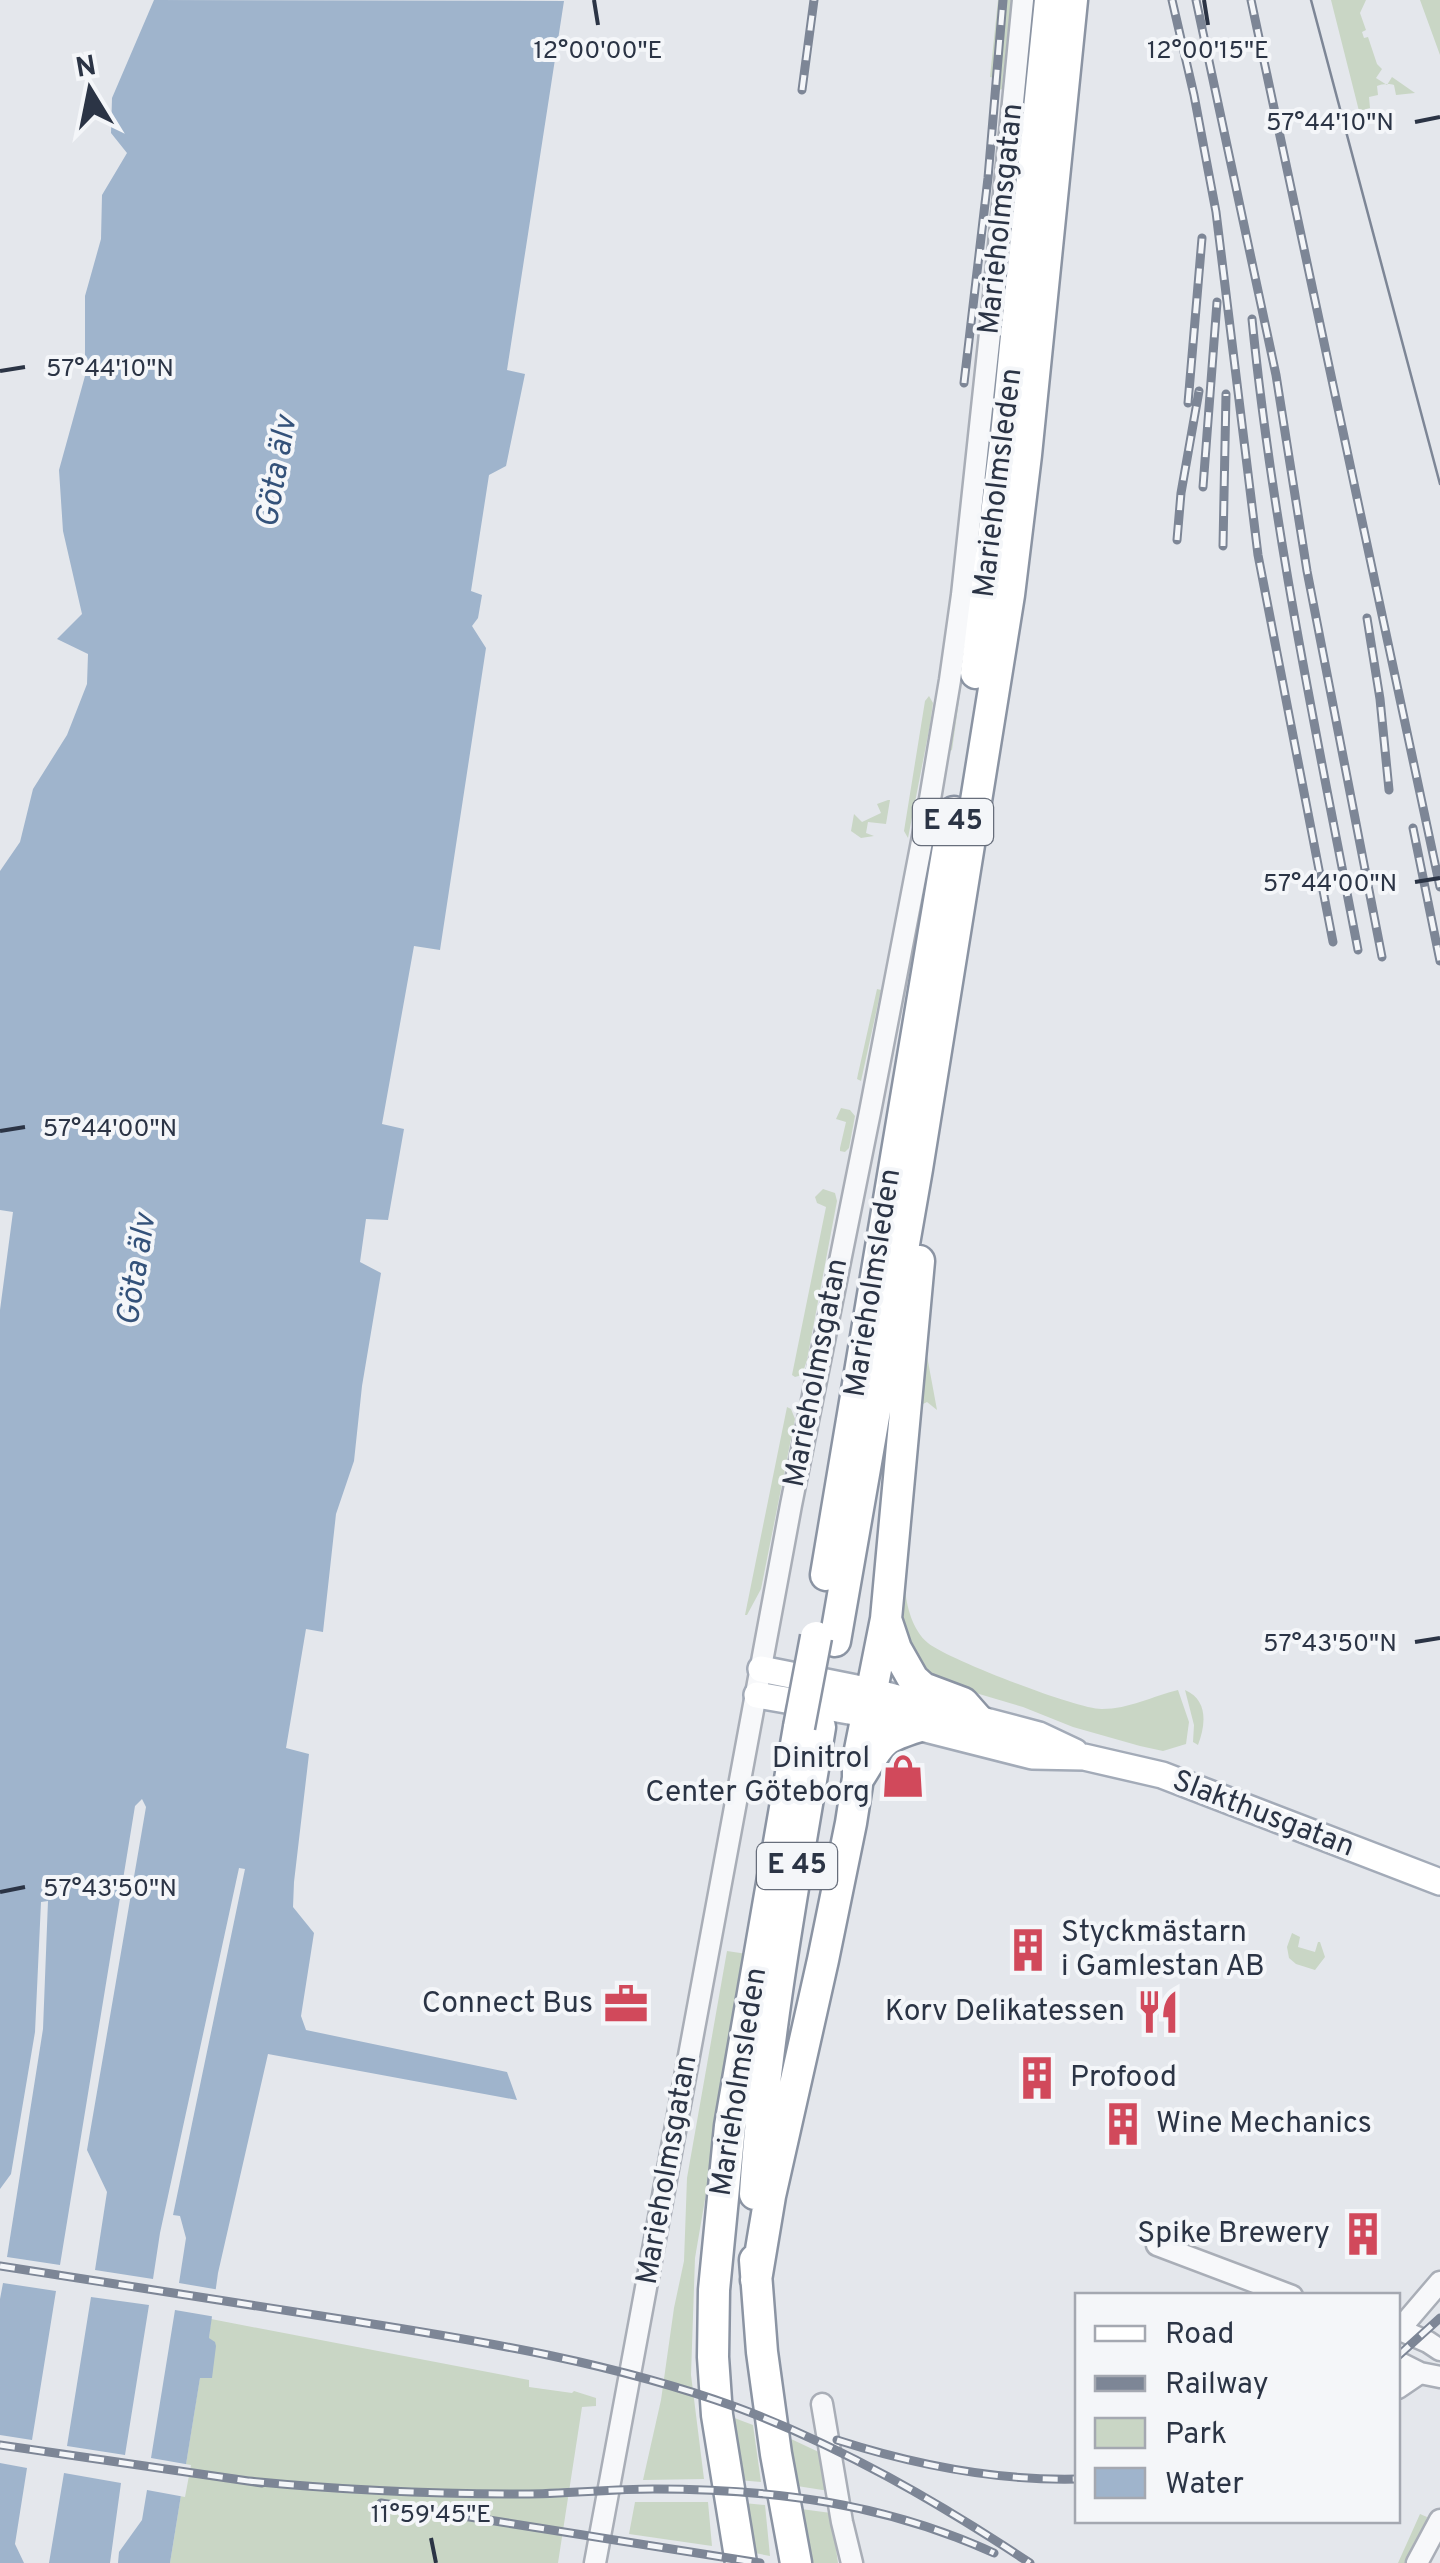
<svg xmlns="http://www.w3.org/2000/svg" width="1440" height="2563" font-family="Overpass,sans-serif">
<rect width="100%" height="100%" fill="#e4e7ec"/>
<path fill="#c9d6c5" d="M 998,0 L 1011,0 L 1002,89 L 997,91 L 995,88 L 994,78 L 990,77 Z
M 1331,0 L 1366,0 L 1360,13 L 1366,30 L 1362,32 L 1364,38 L 1368,37 L 1377,64 L 1382,69 L 1376,78 L 1387,85 L 1392,77 L 1415,93 L 1396,95 L 1394,85 C 1389,83 1381,84 1377,86 L 1378,95 L 1369,97 L 1370,108 L 1359,111 Z
M 1420,0 L 1440,0 L 1440,55 Z
M 1030,81 L 988,495 L 952,750 L 950,751 L 948,748 L 970,604 L 1026,84 Z
M 929,696 L 933,703 L 930,725 L 908,838 L 904,831 L 925,701 Z
M 888,800 L 890,800 L 886,824 L 868,822 L 866,833 L 874,836 L 861,838 L 851,831 L 854,814 L 862,822 L 881,813 L 877,804 Z
M 877,989 L 881,990 L 861,1081 L 857,1079 L 858,1074 Z
M 841,1108 L 850,1110 L 855,1116 L 849,1148 L 845,1152 L 840,1151 L 840,1148 L 846,1122 L 836,1119 Z
M 823,1189 L 835,1193 L 837,1201 L 807,1360 L 802,1375 L 795,1377 L 792,1375 L 826,1207 L 817,1203 L 815,1197 Z
M 925,1345 L 937,1410 L 927,1402 L 921,1405 L 905,1587 C 906,1606 913,1631 928,1643 C 947,1659 1079,1710 1102,1709 C 1129,1709 1153,1696 1178,1690 L 1189,1722 L 1186,1744 L 1163,1751 L 1140,1746 L 1073,1727 L 1023,1707 L 942,1683 L 926,1670 L 903,1637 L 897,1612 Z
M 787,1407 L 791,1409 L 795,1419 L 761,1589 L 747,1615 L 745,1615 Z
M 1185,1690 C 1208,1700 1206,1724 1198,1745 L 1193,1742 L 1194,1725 Z
M 1292,1933 L 1300,1937 L 1298,1947 L 1315,1952 L 1318,1942 L 1320,1942 L 1325,1957 L 1315,1970 L 1296,1964 L 1289,1958 L 1287,1947 Z
M 727,1951 L 747,1954 L 695,2258 L 691,2375 L 704,2479 L 643,2480 L 661,2400 L 674,2308 L 684,2261 L 687,2178 Z
M 211,2319 L 529,2380 L 529,2387 L 572,2393 L 574,2391 L 596,2398 L 596,2406 L 582,2407 L 558,2563 L 170,2563 L 200,2377 L 211,2378 L 211,2342 L 209,2338 Z
M 729,2416 L 753,2425 L 761,2482 L 738,2480 Z
M 791,2439 L 823,2454 L 829,2491 L 797,2486 Z
M 635,2502 L 708,2502 L 712,2546 L 629,2534 Z
M 744,2503 L 765,2505 L 770,2556 L 750,2552 Z
M 801,2509 L 831,2513 L 838,2563 L 810,2563 Z
M 1420,2514 L 1427,2517 L 1421,2541 L 1410,2563 L 1398,2563 Z"/>
<path fill="#9fb4cc" d="M 154,0 L 564,1 L 507,370 L 525,374 L 506,466 L 489,475 L 471,591 L 482,595 L 478,618 L 472,626 L 486,648 L 440,950 L 414,946 L 382,1124 L 404,1129 L 388,1220 L 366,1219 L 360,1262 L 381,1273 L 362,1386 L 354,1461 L 336,1514 L 323,1632 L 306,1629 L 286,1748 L 309,1754 L 294,1882 L 293,1907 L 314,1933 L 301,2016 L 306,2030 L 507,2072 L 517,2100 L 268,2054 L 218,2273 L 209,2338 L 215,2342 L 216,2346 L 212,2378 L 200,2378 L 170,2563 L 0,2563 L 0,1310 L 13,1212 L 0,1210 L 0,871 L 20,842 L 33,789 L 67,735 L 87,684 L 88,654 L 57,639 L 82,614 L 63,531 L 59,470 L 85,376 L 85,296 L 101,239 L 102,195 L 127,153 L 111,133 L 112,98 Z"/>
<path fill="#e4e7ec" fill-rule="evenodd" d="M 142,1799 L 146,1807 L 87,2150 L 107,2192 L 95,2270 L 153,2279 L 160,2233 L 239,1868 L 245,1869 L 173,2215 L 180,2216 L 186,2238 L 179,2283 L 220,2290 L 216,2317 L 175,2310 L 151,2458 L 191,2465 L 185,2497 L 147,2490 L 142,2520 L 119,2552 L 118,2563 L 110,2563 L 121,2483 L 64,2473 L 49,2563 L 24,2563 L 15,2544 L 27,2468 L 0,2463 L 0,2435 L 32,2440 L 56,2291 L 3,2283 L 0,2299 L 0,2189 L 11,2174 L 35,2032 L 41,1902 L 48,1901 L 43,2029 L 7,2257 L 60,2265 L 135,1806 ZM 91,2297 L 149,2305 L 125,2455 L 67,2446 Z"/>
<g fill="none" stroke-linecap="round" stroke-linejoin="round">
<g stroke="#a9aeb7" stroke-width="25">
<path id="minor" d="M 1157,2245 L 1292,2296
M 1398,2329 L 1428,2342 L 1440,2350
M 1399,2330 L 1440,2282
M 1398,2362 L 1420,2373 L 1440,2377
M 1398,2388 L 1420,2373
M 822,2404 L 842,2522 L 852,2563
M 595,2563 L 791,1505 L 870,1112 L 929,805 L 950,680 L 962,595 L 994,296 L 1023,0
M 1417,2563 L 1440,2520"/>
</g>
<g stroke="#a3abb8" stroke-width="30">
<path id="major" d="M 761,1669 L 871,1691 L 1039,1735 L 1075,1752
M 757,1695 L 866,1714 L 1032,1756 L 1084,1757 L 1162,1775 L 1440,1882"/>
</g>
<g stroke="#8b94a3" stroke-width="35">
<path id="highway" d="M 976,673 L 1006,435 L 1050,0
M 826,1575 L 954,812
M 887,1622 L 896,1649 L 913,1679 L 923,1688 L 963,1703 L 978,1720
M 835,1641 L 917,1169 L 1009,595 L 1026,455 L 1072,0
M 860,1776 C 881,1743 878,1739 917,1727
M 755,2194 C 765,2037 794,1883 820,1727
M 755,2260 L 762,2352 L 776,2454 L 796,2563
M 756,2280 L 770,2196 L 823,1960 L 851,1823 L 858,1778 L 858,1760 L 886,1619 L 919,1261
M 741,2563 L 717,2415 L 713,2357 L 714,2290 L 730,2126 L 799,1727"/>
</g>
<use href="#minor" stroke="#f7f8fa" stroke-width="20"/>
<use href="#major" stroke="#fff" stroke-width="25"/>
<use href="#highway" stroke="#fff" stroke-width="30"/>
<path stroke="#7d8696" stroke-width="2.5" d="M 1311,0 L 1440,484"/>
<g stroke="#7d8696" stroke-width="9">
<path id="rail" d="M 1172,0 L 1194,95 L 1216,212 L 1258,555 L 1333,942
M 1196,0 L 1276,375 L 1307,571 L 1382,957
M 1251,0 L 1440,887
M 802,90 L 814,0
M 1252,319 C 1273,532 1318,741 1358,950
M 964,383 L 988,178 L 1003,0
M 1188,403 L 1202,238
M 1203,487 L 1217,302
M 1177,540 L 1181,493 L 1199,391
M 1223,546 L 1226,394
M 1367,618 L 1380,699 L 1389,790
M 1413,828 L 1440,961
M 0,2266 C 120,2285 240,2303 360,2322 C 487,2342 614,2363 736,2407 C 841,2446 938,2502 1030,2563
M 1398,2356 L 1440,2318
M 837,2440 C 915,2465 995,2481 1078,2479
M 0,2445 L 262,2483
M 249,2481 C 340,2490 432,2494 523,2494 C 566,2494 610,2489 653,2489 C 774,2489 884,2503 994,2553
M 381,2503 L 760,2563"/>
</g>
<use href="#rail" stroke="#f4f6f9" stroke-width="5" stroke-dasharray="15" stroke-linecap="butt"/>
<g stroke="#8b94a3" stroke-width="35" stroke-linecap="butt">
<path id="highway-bridge" d="M 799,1727 L 816,1637"/>
</g>
<use href="#highway-bridge" stroke="#fff" stroke-width="30"/>
</g>
<path fill="none" stroke="#2b3445" stroke-width="4" d="M 594,0 L 598,25M 1204,0 L 1208,25M 1415,122 L 1440,117M 0,371 L 25,367M 1415,882 L 1440,878M 0,1131 L 25,1127M 1415,1642 L 1440,1638M 0,1892 L 25,1887M 431,2538 L 436,2563"/>
<defs>
<g id="shop-bare" transform="scale(3.45)"><path d="M-5-2.5h2.3a2.7 3.5 0 0 1 5.4 0H5L5.5 6h-11ZM-1.5-2.5h3a1.5 2.3 0 0 0-3 0Z" fill="#d1495b" stroke="#f4f6f9" stroke-width="2.5" paint-order="stroke"/></g>
<g id="building-bare" transform="scale(3.45)"><path d="M-4-6H4V6H1V3H-1V6H-4ZM-2.5-4.3h1.7v1.8h-1.7ZM.8-4.3h1.7v1.8H.8ZM-2.5-1h1.7V.8h-1.7ZM.8-1h1.7V.8H.8Z" fill="#d1495b" stroke="#f4f6f9" stroke-width="2.5" paint-order="stroke"/></g>
<g id="office-bare" transform="scale(3.45)"><path d="M-6-3h4V-5.5h4V-3h4V5H-6ZM-1-4.5V-3h2v-1.5ZM-6 0V1H6V0Z" fill="#d1495b" stroke="#f4f6f9" stroke-width="2.5" paint-order="stroke"/></g>
<g id="restaurant-bare" transform="scale(3.45)"><path d="M-5-6h1v4h1v-4h1v4h1v-4h1v5L-1.5 .5V6h-2V.5L-5-1ZM5-6V6H3V1.5H1.5Q1.5-4 5-6Z" fill="#d1495b" stroke="#f4f6f9" stroke-width="2.5" paint-order="stroke"/></g>
</defs>
<g fill-rule="evenodd">
<use href="#shop-bare" x="903" y="1776"/>
<use href="#building-bare" x="1028" y="1950"/>
<use href="#office-bare" x="626" y="2004"/>
<use href="#restaurant-bare" x="1158" y="2012"/>
<use href="#building-bare" x="1037" y="2078"/>
<use href="#building-bare" x="1123" y="2124"/>
<use href="#building-bare" x="1363" y="2234"/>
</g>
<g text-anchor="middle" dominant-baseline="central" stroke-width="8" stroke-linejoin="round" paint-order="stroke">
<g fill="#f4f6f9" stroke="#676e7b" stroke-width="2.5">
<rect x="913" y="799" width="80" height="46" rx="8"/>
<rect x="757" y="1843" width="80" height="46" rx="8"/>
</g>
<g font-size="28" font-weight="bold" fill="#2b3445">
<text x="953" y="822">E 45</text>
<text x="797" y="1866">E 45</text>
</g>
<g font-size="30" fill="#2b3445" stroke="#f4f6f9">
<text transform="translate(1002 219) rotate(-84)">Marieholmsgatan</text>
<text transform="translate(999 483) rotate(-83)">Marieholmsleden</text>
<text transform="translate(874 1283) rotate(-81)">Marieholmsleden</text>
<text transform="translate(817 1373) rotate(-79)">Marieholmsgatan</text>
<text transform="translate(1263 1815) rotate(21)">Slakthusgatan</text>
<text transform="translate(740 2082) rotate(-81)">Marieholmsleden</text>
<text transform="translate(668 2170) rotate(-80)">Marieholmsgatan</text>
</g>
<g font-size="30" fill="#2b3445" stroke="#f4f6f9" text-anchor="end">
<text x="870" y="1759">Dinitrol<tspan x="870" dy="34">Center Göteborg</tspan></text>
<text x="1061" y="1933" text-anchor="start">Styckmästarn<tspan x="1061" dy="34">i Gamlestan AB</tspan></text>
<text x="593" y="2004">Connect Bus</text>
<text x="1125" y="2012">Korv Delikatessen</text>
<text x="1070" y="2078" text-anchor="start">Profood</text>
<text x="1156" y="2124" text-anchor="start">Wine Mechanics</text>
<text x="1330" y="2234">Spike Brewery</text>
</g>
<g font-size="32" font-style="italic" fill="#34527a" stroke="#f4f6f9">
<text transform="translate(278 472) rotate(-80)">Göta älv</text>
<text transform="translate(138 1270) rotate(-81)">Göta älv</text>
</g>
</g>
<g font-size="25" text-anchor="middle" fill="#2b3445" stroke="#f4f6f9" stroke-width="8" stroke-linejoin="round" paint-order="stroke">
<text x="598" y="58">12°00'00"E</text>
<text x="1208" y="58">12°00'15"E</text>
<text x="1330" y="130">57°44'10"N</text>
<text x="110" y="376">57°44'10"N</text>
<text x="1330" y="891">57°44'00"N</text>
<text x="110" y="1136">57°44'00"N</text>
<text x="1330" y="1651">57°43'50"N</text>
<text x="110" y="1896">57°43'50"N</text>
<text x="431" y="2522">11°59'45"E</text>
</g>
<rect x="1075" y="2293" width="325" height="230" fill="#f4f6f9" stroke="#a4a8b1" stroke-width="2.5"/>
<rect x="1095" y="2326" width="50" height="15" fill="#ffffff" stroke="#a4a8b1" stroke-width="2.5"/>
<text x="1165" y="2343" font-size="30" fill="#2b3445">Road</text>
<rect x="1095" y="2376" width="50" height="15" fill="#7d8696" stroke="#a4a8b1" stroke-width="2.5"/>
<text x="1165" y="2393" font-size="30" fill="#2b3445">Railway</text>
<rect x="1095" y="2418" width="50" height="30" fill="#c9d6c5" stroke="#a4a8b1" stroke-width="2.5"/>
<text x="1165" y="2443" font-size="30" fill="#2b3445">Park</text>
<rect x="1095" y="2468" width="50" height="30" fill="#9fb4cc" stroke="#a4a8b1" stroke-width="2.5"/>
<text x="1165" y="2493" font-size="30" fill="#2b3445">Water</text>
<g transform="translate(90 90) rotate(350)" stroke="#f4f6f9" stroke-width="8" paint-order="stroke">
<path d="M0-8L18 38L0 25L-18 38Z" fill="#2b3445"/>
<text y="-15" font-size="28" font-weight="bold" text-anchor="middle" fill="#2b3445">N</text>
</g>
</svg>
